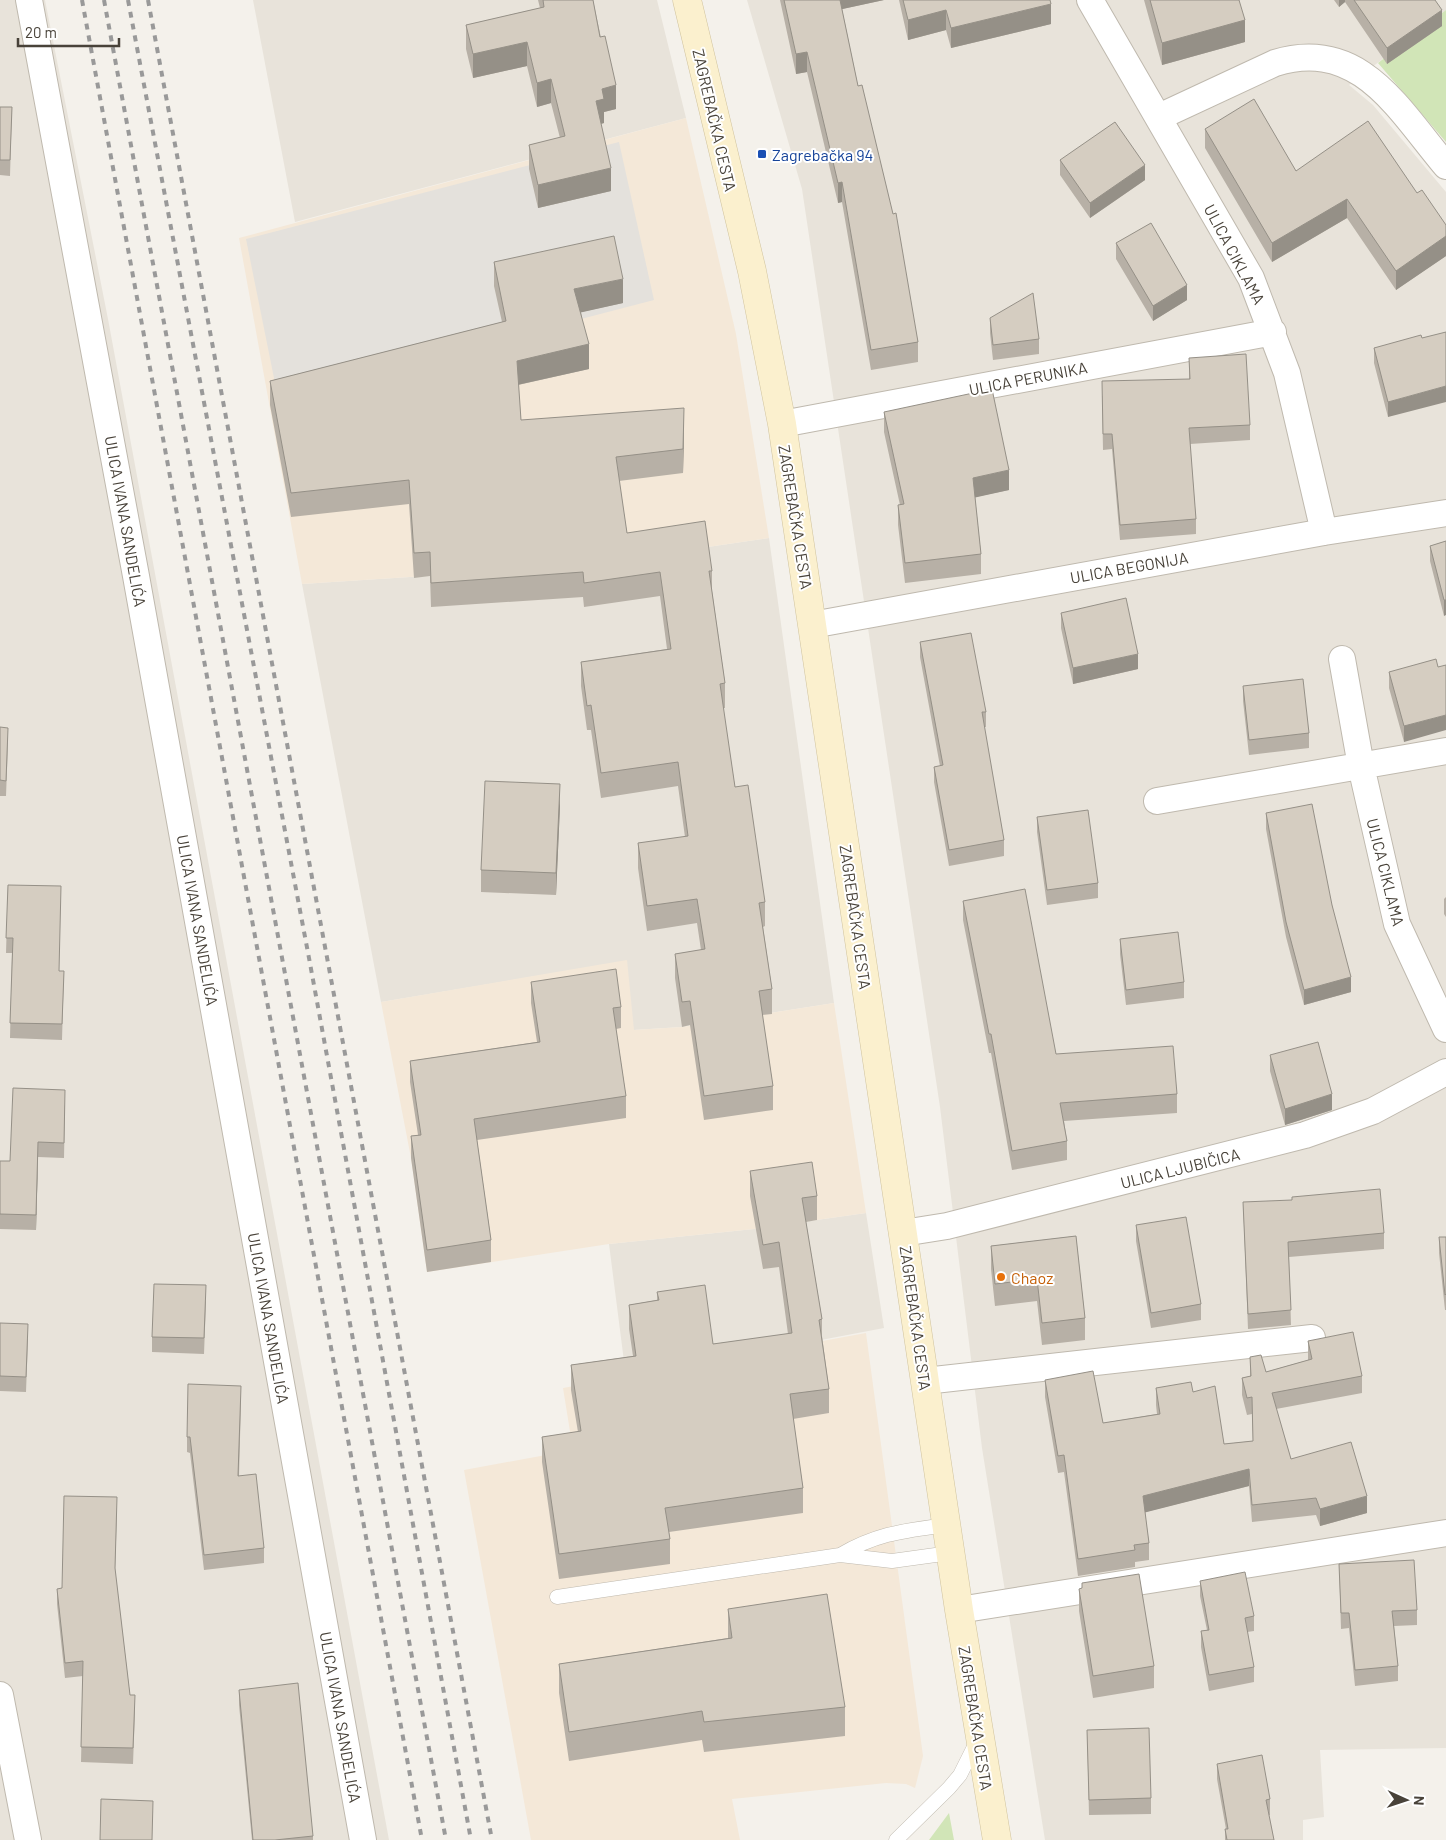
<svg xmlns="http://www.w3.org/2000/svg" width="1446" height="1840" font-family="Barlow,sans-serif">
<rect width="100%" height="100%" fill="#f4f1eb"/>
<path fill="#e8e3da" d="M 0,0 L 45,0 L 108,319 L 389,1840 L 0,1840 Z
M 253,0 L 657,0 L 686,118 L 295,222 Z
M 747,0 L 1446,0 L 1446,10 L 1349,85 L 1373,105 L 1446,192 L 1446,1748 L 1320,1750 L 1324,1817 L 1303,1820 L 1303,1840 L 1045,1840 L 982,1448 L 940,1107 L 802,189 Z
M 769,538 L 834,1003 L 682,1027 L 633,1030 L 626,961 L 381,1002 L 302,584 L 578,566 Z
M 866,1213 L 884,1328 L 626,1377 L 609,1244 L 754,1229 Z"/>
<path fill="#f4e8d8" d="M 686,118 L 736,334 L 769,538 L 578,566 L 302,584 L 239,238 Z
M 627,960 L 634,1030 L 682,1027 L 834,1003 L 866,1213 L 754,1229 L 609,1244 L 427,1272 L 411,1158 L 381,1002 Z
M 866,1333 L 923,1756 L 915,1788 L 906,1784 L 886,1783 L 732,1799 L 740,1840 L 531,1840 L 464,1470 L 573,1450 L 563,1388 Z"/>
<path fill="#e4e1dc" d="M 619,142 L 654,300 L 278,398 L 246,239 Z"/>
<path fill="#d1e5b7" d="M 1446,10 L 1446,142 L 1378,63 Z
M 949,1813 L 954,1840 L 929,1840 Z"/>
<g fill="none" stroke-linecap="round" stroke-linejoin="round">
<g stroke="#bfb9ae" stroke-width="15">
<path id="lane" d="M 840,1555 C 878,1533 904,1531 946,1525
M 557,1597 L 840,1555 L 892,1561 L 950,1553
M 896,1840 L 949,1788 L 960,1775 L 977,1741"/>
</g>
<g stroke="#bfb9ae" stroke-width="28">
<path id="street" d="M 29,0 L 136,576 L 363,1840
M 1090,0 L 1251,278 L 1287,373 L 1324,532
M 1159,117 L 1275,63 C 1360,37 1398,109 1446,166
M 782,424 L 1273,332
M 812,625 L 1324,532 L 1446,513
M 1342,659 L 1361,766 L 1397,924 L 1446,1029
M 1157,801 L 1446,751
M 903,1233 L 947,1226 L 1305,1135 L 1373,1111 L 1446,1072
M 925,1381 L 1312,1338
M 959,1610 L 1446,1533
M 0,1695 L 28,1840"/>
</g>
<g stroke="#d0c39e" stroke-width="29">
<path id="secondary" d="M 687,0 L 752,271 L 782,424 L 959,1610 L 997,1840"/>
</g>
<use href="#lane" stroke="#fff" stroke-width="14"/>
<use href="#street" stroke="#fff" stroke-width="26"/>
<use href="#secondary" stroke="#fbf0ce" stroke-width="28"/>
<path stroke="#999" stroke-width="4" stroke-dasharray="6 6" stroke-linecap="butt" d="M 82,0 L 422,1840
M 104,0 L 446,1840
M 128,0 L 309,958 L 471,1840
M 148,0 L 492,1840"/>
</g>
<path fill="#b7b0a6" d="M 538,0 L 593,0 L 616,109 L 604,112 L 604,123 L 601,124 L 611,191 L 538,208 L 529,169 L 529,145 L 560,138 L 551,103 L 537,107 L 527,66 L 473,78 L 466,49 L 466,25 L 540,8 Z
M 780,0 L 884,0 L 842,9 L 858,86 L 918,342 L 918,362 L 871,370 L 842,202 L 838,203 L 807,72 L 796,74 Z
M 899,0 L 1050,0 L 1051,24 L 951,48 L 946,30 L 908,40 Z
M 1144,0 L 1239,0 L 1245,42 L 1162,65 Z
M 1334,0 L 1435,0 L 1442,26 L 1387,64 L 1345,2 L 1339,7 Z
M 0,107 L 12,107 L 10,176 L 0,175 Z
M 1205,129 L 1296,171 L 1417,193 L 1446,225 L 1446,256 L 1396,290 L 1347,218 L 1272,262 L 1205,148 Z
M 1060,160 L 1145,180 L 1090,218 L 1060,175 Z
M 1116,243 L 1187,300 L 1153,321 L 1116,259 Z
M 494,262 L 623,303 L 581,312 L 589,369 L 518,385 L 521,420 L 684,433 L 683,473 L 619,481 L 627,533 L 712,571 L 712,591 L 725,683 L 725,708 L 723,708 L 735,787 L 765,902 L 765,926 L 763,927 L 772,989 L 772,1014 L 762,1015 L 773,1086 L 773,1110 L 704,1120 L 690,1025 L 682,1027 L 675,978 L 675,954 L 701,950 L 697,923 L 647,931 L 638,868 L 638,843 L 685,837 L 678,786 L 601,798 L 591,730 L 587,730 L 581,686 L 581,662 L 667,649 L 660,596 L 584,607 L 583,597 L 431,607 L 430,576 L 414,578 L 409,504 L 291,517 L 270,405 L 270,381 L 502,322 L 494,286 Z
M 990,318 L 1039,339 L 1039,354 L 993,360 L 990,333 Z
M 1422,338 L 1388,417 L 1374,363 L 1374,348 Z
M 1189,358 L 1250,425 L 1250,440 L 1190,444 L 1196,519 L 1196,534 L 1120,540 L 1112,449 L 1103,450 L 1102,396 L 1189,379 Z
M 884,412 L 1009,490 L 975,497 L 981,554 L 981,574 L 905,583 L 898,525 L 898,505 L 900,505 L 884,432 Z
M 1446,541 L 1444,616 L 1430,561 L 1430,546 Z
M 1061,613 L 1138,669 L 1073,684 L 1061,628 Z
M 920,642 L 986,712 L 986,727 L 984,727 L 1004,840 L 1004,856 L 949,866 L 934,782 L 934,767 L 940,766 L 920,657 Z
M 1438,667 L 1404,742 L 1389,688 L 1389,672 Z
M 1243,686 L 1309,733 L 1309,748 L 1249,755 L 1243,701 Z
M 0,727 L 8,743 L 6,796 L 0,796 Z
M 560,806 L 556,895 L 481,892 L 481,870 Z
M 1266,813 L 1332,905 L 1351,992 L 1304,1005 L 1286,937 L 1266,829 Z
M 1037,817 L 1098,883 L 1098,898 L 1047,905 L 1037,832 Z
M 8,885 L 59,971 L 64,971 L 62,1040 L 10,1038 L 12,953 L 6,953 Z
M 1446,897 L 1446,917 L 1444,914 L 1444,899 Z
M 963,901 L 1056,1054 L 1177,1094 L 1177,1113 L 1064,1121 L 1067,1141 L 1067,1160 L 1012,1170 L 991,1053 L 989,1053 L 963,920 Z
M 1120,939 L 1184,982 L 1184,998 L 1126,1005 L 1120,954 Z
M 531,982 L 621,1007 L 621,1028 L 616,1029 L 626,1096 L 626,1118 L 477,1140 L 491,1240 L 491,1262 L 427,1272 L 411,1158 L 411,1136 L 418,1135 L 410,1082 L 410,1061 L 537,1042 L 531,1003 Z
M 1270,1055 L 1332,1110 L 1285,1125 L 1270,1071 Z
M 65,1105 L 64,1158 L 38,1157 L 36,1230 L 0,1229 L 0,1161 L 10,1161 Z
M 750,1171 L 817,1196 L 817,1220 L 806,1222 L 822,1319 L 822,1336 L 829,1389 L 829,1413 L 793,1419 L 803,1488 L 803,1513 L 669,1532 L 670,1539 L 670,1564 L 559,1579 L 542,1462 L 542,1437 L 578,1432 L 571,1390 L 571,1365 L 633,1356 L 629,1329 L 629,1305 L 657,1300 L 657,1292 L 713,1344 L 788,1334 L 779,1267 L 763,1269 L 750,1196 Z
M 1243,1202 L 1384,1233 L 1384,1249 L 1289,1257 L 1291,1325 L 1248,1329 Z
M 1136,1225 L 1201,1304 L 1201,1320 L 1151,1328 L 1136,1241 Z
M 1076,1236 L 1085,1318 L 1085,1340 L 1042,1345 L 1037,1301 L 995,1306 L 991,1269 L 991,1246 Z
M 1439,1237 L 1446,1237 L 1446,1310 L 1445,1310 L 1439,1253 Z
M 206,1301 L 204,1354 L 152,1352 L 152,1337 Z
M 0,1323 L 28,1339 L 26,1392 L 0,1391 Z
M 1308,1341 L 1362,1376 L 1362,1393 L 1276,1409 L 1291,1459 L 1367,1513 L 1320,1526 L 1316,1515 L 1252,1522 L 1249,1486 L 1145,1512 L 1149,1543 L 1149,1560 L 1135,1562 L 1135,1567 L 1078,1576 L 1064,1472 L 1058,1473 L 1045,1397 L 1045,1380 L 1103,1423 L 1157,1414 L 1156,1405 L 1156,1388 L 1193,1392 L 1224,1444 L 1253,1441 L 1252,1414 L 1247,1415 L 1242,1395 L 1242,1378 L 1250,1376 L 1250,1357 L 1266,1372 L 1308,1360 Z
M 241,1401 L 239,1476 L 264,1548 L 264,1563 L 204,1570 L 190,1453 L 187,1452 L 187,1437 Z
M 117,1512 L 115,1571 L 130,1695 L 135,1711 L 133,1764 L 81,1762 L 83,1676 L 65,1678 L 57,1604 L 57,1589 L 62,1588 Z
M 1339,1564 L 1417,1610 L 1417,1625 L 1394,1626 L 1398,1666 L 1398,1681 L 1355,1686 L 1349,1628 L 1341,1629 Z
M 1200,1581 L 1254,1616 L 1254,1631 L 1247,1632 L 1254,1667 L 1254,1682 L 1209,1691 L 1201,1647 L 1201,1631 L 1207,1630 L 1200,1596 Z
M 1082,1583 L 1154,1666 L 1154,1688 L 1093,1698 L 1079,1611 L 1079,1589 L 1082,1588 Z
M 728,1609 L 845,1707 L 845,1736 L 704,1752 L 702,1740 L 569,1761 L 559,1693 L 559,1664 L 728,1638 Z
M 239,1690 L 313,1836 L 313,1840 L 252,1840 L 239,1705 Z
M 1087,1730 L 1151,1798 L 1151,1814 L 1089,1815 Z
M 1217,1764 L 1270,1799 L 1270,1815 L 1269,1815 L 1274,1840 L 1225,1840 L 1225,1829 L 1226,1829 L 1217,1779 Z"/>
<path fill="#959087" d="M 838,0 L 884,0 L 838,10 Z
M 1339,0 L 1345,0 L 1345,2 L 1339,7 Z
M 1051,4 L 1051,24 L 951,48 L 951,28 Z
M 946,10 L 946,30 L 908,40 L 908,20 Z
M 1442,10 L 1442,26 L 1387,64 L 1387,48 Z
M 1245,20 L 1245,42 L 1162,65 L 1162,43 Z
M 527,42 L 527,66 L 473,78 L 473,54 Z
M 807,52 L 807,72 L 796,74 L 796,54 Z
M 551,79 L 551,103 L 537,107 L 537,83 Z
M 616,85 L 616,109 L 604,112 L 604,123 L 596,125 L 596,101 L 602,89 Z
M 1145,165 L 1145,180 L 1090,218 L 1090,203 Z
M 611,168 L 611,191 L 538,208 L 538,185 Z
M 842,182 L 842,202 L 838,203 L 838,183 Z
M 1347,199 L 1347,218 L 1272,262 L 1272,243 Z
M 1446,236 L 1446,256 L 1396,290 L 1396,271 Z
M 623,279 L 623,303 L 574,314 L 574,289 Z
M 1187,285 L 1187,300 L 1153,321 L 1153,306 Z
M 589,344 L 589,369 L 517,385 L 517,361 Z
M 1446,386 L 1446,402 L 1388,417 L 1388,402 Z
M 684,408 L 684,433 L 683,473 L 683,449 Z
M 1009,470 L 1009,490 L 973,498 L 973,478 Z
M 1444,600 L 1446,600 L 1446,615 L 1444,616 Z
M 1138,654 L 1138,669 L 1073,684 L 1073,668 Z
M 1446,715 L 1446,730 L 1404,742 L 1404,726 Z
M 560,784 L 560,806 L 556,895 L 556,873 Z
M 1351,977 L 1351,992 L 1304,1005 L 1304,990 Z
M 1332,1094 L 1332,1110 L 1285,1125 L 1285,1109 Z
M 38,1142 L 38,1157 L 36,1230 L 36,1215 Z
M 1249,1469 L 1249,1486 L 1143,1513 L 1143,1496 Z
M 1367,1496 L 1367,1513 L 1320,1526 L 1320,1509 Z"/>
<path fill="#d5cdc1" stroke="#959087" d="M 543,0 L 593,0 L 600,37 L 605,36 L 616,85 L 602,89 L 604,99 L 596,101 L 611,168 L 538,185 L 529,145 L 565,136 L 551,79 L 537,83 L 527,42 L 473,54 L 466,25 L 544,7 Z
M 784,0 L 840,0 L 858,86 L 862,85 L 893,214 L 896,213 L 918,342 L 871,350 L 842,182 L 838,183 L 807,52 L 796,54 Z
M 903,0 L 1050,0 L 1051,4 L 951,28 L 946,10 L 908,20 Z
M 1150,0 L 1239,0 L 1245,20 L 1162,43 Z
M 1354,0 L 1435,0 L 1442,10 L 1387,48 Z
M 1254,99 L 1296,171 L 1368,121 L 1417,193 L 1422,190 L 1446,225 L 1446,236 L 1396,271 L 1347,199 L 1272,243 L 1205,129 Z
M 0,107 L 12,107 L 10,160 L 0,160 Z
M 1115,122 L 1145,165 L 1090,203 L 1060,160 Z
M 1151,223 L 1187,285 L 1153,306 L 1116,243 Z
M 614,236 L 623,279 L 574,289 L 589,344 L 517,361 L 521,420 L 684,408 L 683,449 L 616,457 L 627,533 L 705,521 L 712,571 L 709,571 L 725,683 L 720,684 L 735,787 L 748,785 L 765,902 L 759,903 L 772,989 L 759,991 L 773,1086 L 704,1096 L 690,1001 L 682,1002 L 675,954 L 705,949 L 697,899 L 647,906 L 638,843 L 688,836 L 678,762 L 601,773 L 591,705 L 587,706 L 581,662 L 671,649 L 660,572 L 584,583 L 583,572 L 431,583 L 430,552 L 414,553 L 409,480 L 291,493 L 270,381 L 506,321 L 494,262 Z
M 1033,293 L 1039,339 L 993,345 L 990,318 Z
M 1446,332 L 1446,386 L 1388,402 L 1374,348 L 1421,335 L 1422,338 Z
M 1246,354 L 1250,425 L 1189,428 L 1196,519 L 1120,525 L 1112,434 L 1103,434 L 1102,381 L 1190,379 L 1189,358 Z
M 992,389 L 1009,470 L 973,478 L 981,554 L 905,563 L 898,505 L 904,504 L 884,412 Z
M 1446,541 L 1446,600 L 1444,600 L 1430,546 Z
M 1126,598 L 1138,654 L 1073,668 L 1061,613 Z
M 971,633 L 986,712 L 982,712 L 1004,840 L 949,850 L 934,767 L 943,765 L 920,642 Z
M 1436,659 L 1438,667 L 1446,665 L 1446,715 L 1404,726 L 1389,672 Z
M 1303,679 L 1309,733 L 1249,740 L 1243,686 Z
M 0,727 L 8,728 L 6,781 L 0,780 Z
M 485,781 L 560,784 L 556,873 L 481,870 Z
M 1312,804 L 1332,905 L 1351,977 L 1304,990 L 1286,922 L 1266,813 Z
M 1088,810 L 1098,883 L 1047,890 L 1037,817 Z
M 8,885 L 61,886 L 59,971 L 64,971 L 62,1024 L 10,1023 L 13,938 L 6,938 Z
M 1025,889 L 1056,1054 L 1173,1046 L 1177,1094 L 1060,1103 L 1067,1141 L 1012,1151 L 991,1034 L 989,1034 L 963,901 Z
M 1178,932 L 1184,982 L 1126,990 L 1120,939 Z
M 616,969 L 621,1007 L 613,1008 L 626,1096 L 474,1119 L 491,1240 L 427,1250 L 411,1136 L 421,1135 L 410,1061 L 540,1042 L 531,982 Z
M 1318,1042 L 1332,1094 L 1285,1109 L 1270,1055 Z
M 13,1088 L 65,1090 L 64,1143 L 38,1142 L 36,1215 L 0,1214 L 0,1161 L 10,1161 Z
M 812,1162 L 817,1196 L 802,1198 L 822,1319 L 819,1320 L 829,1389 L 790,1394 L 803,1488 L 665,1508 L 670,1539 L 559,1554 L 542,1437 L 581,1431 L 571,1365 L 636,1356 L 629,1305 L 659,1300 L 657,1292 L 705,1285 L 713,1344 L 792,1333 L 779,1242 L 763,1245 L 750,1171 Z
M 1380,1189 L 1384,1233 L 1288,1242 L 1291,1310 L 1248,1314 L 1243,1202 L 1292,1200 L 1292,1197 Z
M 1186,1217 L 1201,1304 L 1151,1313 L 1136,1225 Z
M 1076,1236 L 1085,1318 L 1042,1323 L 1037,1279 L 995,1284 L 991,1246 Z
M 1439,1237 L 1446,1237 L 1446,1294 L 1445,1295 Z
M 154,1284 L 206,1285 L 204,1338 L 152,1337 Z
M 0,1323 L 28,1324 L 26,1377 L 0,1376 Z
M 1353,1332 L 1362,1376 L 1272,1393 L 1291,1459 L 1351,1442 L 1367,1496 L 1320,1509 L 1316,1498 L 1252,1505 L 1249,1469 L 1143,1496 L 1149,1543 L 1134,1545 L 1135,1550 L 1078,1559 L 1064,1455 L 1058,1456 L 1045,1380 L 1093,1371 L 1103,1423 L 1160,1414 L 1156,1388 L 1191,1382 L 1193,1392 L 1215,1386 L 1224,1444 L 1253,1441 L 1252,1397 L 1247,1398 L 1242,1378 L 1251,1376 L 1250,1357 L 1261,1355 L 1266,1372 L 1312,1359 L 1308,1341 Z
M 188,1384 L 241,1386 L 238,1476 L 256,1474 L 264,1548 L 204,1555 L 190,1437 L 187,1437 Z
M 64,1496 L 117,1497 L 115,1568 L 130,1695 L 135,1695 L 133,1748 L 81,1747 L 83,1661 L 65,1663 L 57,1589 L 62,1588 Z
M 1414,1560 L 1417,1610 L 1392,1611 L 1398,1666 L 1355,1670 L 1349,1613 L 1341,1613 L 1339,1564 Z
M 1245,1572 L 1254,1616 L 1245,1618 L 1254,1667 L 1209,1675 L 1201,1631 L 1209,1630 L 1200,1581 Z
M 1139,1574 L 1154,1666 L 1093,1676 L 1079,1589 L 1082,1588 L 1082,1583 Z
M 827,1594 L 845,1707 L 704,1722 L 702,1711 L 569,1732 L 559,1664 L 732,1638 L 728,1609 Z
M 298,1683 L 313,1836 L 275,1840 L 253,1840 L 239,1690 Z
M 1149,1728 L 1151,1798 L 1089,1800 L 1087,1730 Z
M 1262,1755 L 1270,1799 L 1266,1800 L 1274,1840 L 1227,1840 L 1225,1829 L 1228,1829 L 1217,1764 Z
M 101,1799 L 153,1801 L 152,1840 L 100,1840 Z"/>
<rect fill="#1a4fb4" stroke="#fff" stroke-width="2" x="757" y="149" width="10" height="10" rx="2.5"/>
<circle fill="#e8710a" stroke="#fff" stroke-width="2" cx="1001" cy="1277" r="5"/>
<g text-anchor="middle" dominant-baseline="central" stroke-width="4" stroke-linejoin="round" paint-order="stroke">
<g font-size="16" fill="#484239" stroke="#fff">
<text transform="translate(715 120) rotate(77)">ZAGREBAČKA CESTA</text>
<text transform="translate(1235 254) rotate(62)">ULICA CIKLAMA</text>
<text transform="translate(1028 378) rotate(-11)">ULICA PERUNIKA</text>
<text transform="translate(796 517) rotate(81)">ZAGREBAČKA CESTA</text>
<text transform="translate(126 521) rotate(80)">ULICA IVANA SANDELIĆA</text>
<text transform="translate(1129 567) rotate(-10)">ULICA BEGONIJA</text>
<text transform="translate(1386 872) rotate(76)">ULICA CIKLAMA</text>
<text transform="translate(856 917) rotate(82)">ZAGREBAČKA CESTA</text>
<text transform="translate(198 920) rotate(80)">ULICA IVANA SANDELIĆA</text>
<text transform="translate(1180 1168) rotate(-14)">ULICA LJUBIČICA</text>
<text transform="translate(269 1318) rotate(80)">ULICA IVANA SANDELIĆA</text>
<text transform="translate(916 1318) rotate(82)">ZAGREBAČKA CESTA</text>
<text transform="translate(341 1717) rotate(80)">ULICA IVANA SANDELIĆA</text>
<text transform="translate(976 1718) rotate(81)">ZAGREBAČKA CESTA</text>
</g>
<g font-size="16" fill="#164399" stroke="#fff" text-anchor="start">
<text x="772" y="154">Zagrebačka 94</text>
</g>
<g font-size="16" fill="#c56008" stroke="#fff" text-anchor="start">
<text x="1011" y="1277">Chaoz</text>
</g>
</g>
<g transform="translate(1406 1800) rotate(93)" stroke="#ffffff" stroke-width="4" paint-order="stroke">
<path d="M0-4L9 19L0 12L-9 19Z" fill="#484239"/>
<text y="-8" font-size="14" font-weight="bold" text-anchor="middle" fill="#484239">N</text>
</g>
<path d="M18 38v8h101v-8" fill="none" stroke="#484239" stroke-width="2.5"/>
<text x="25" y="38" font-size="15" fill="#484239" stroke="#ffffff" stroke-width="4" paint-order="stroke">20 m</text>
</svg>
